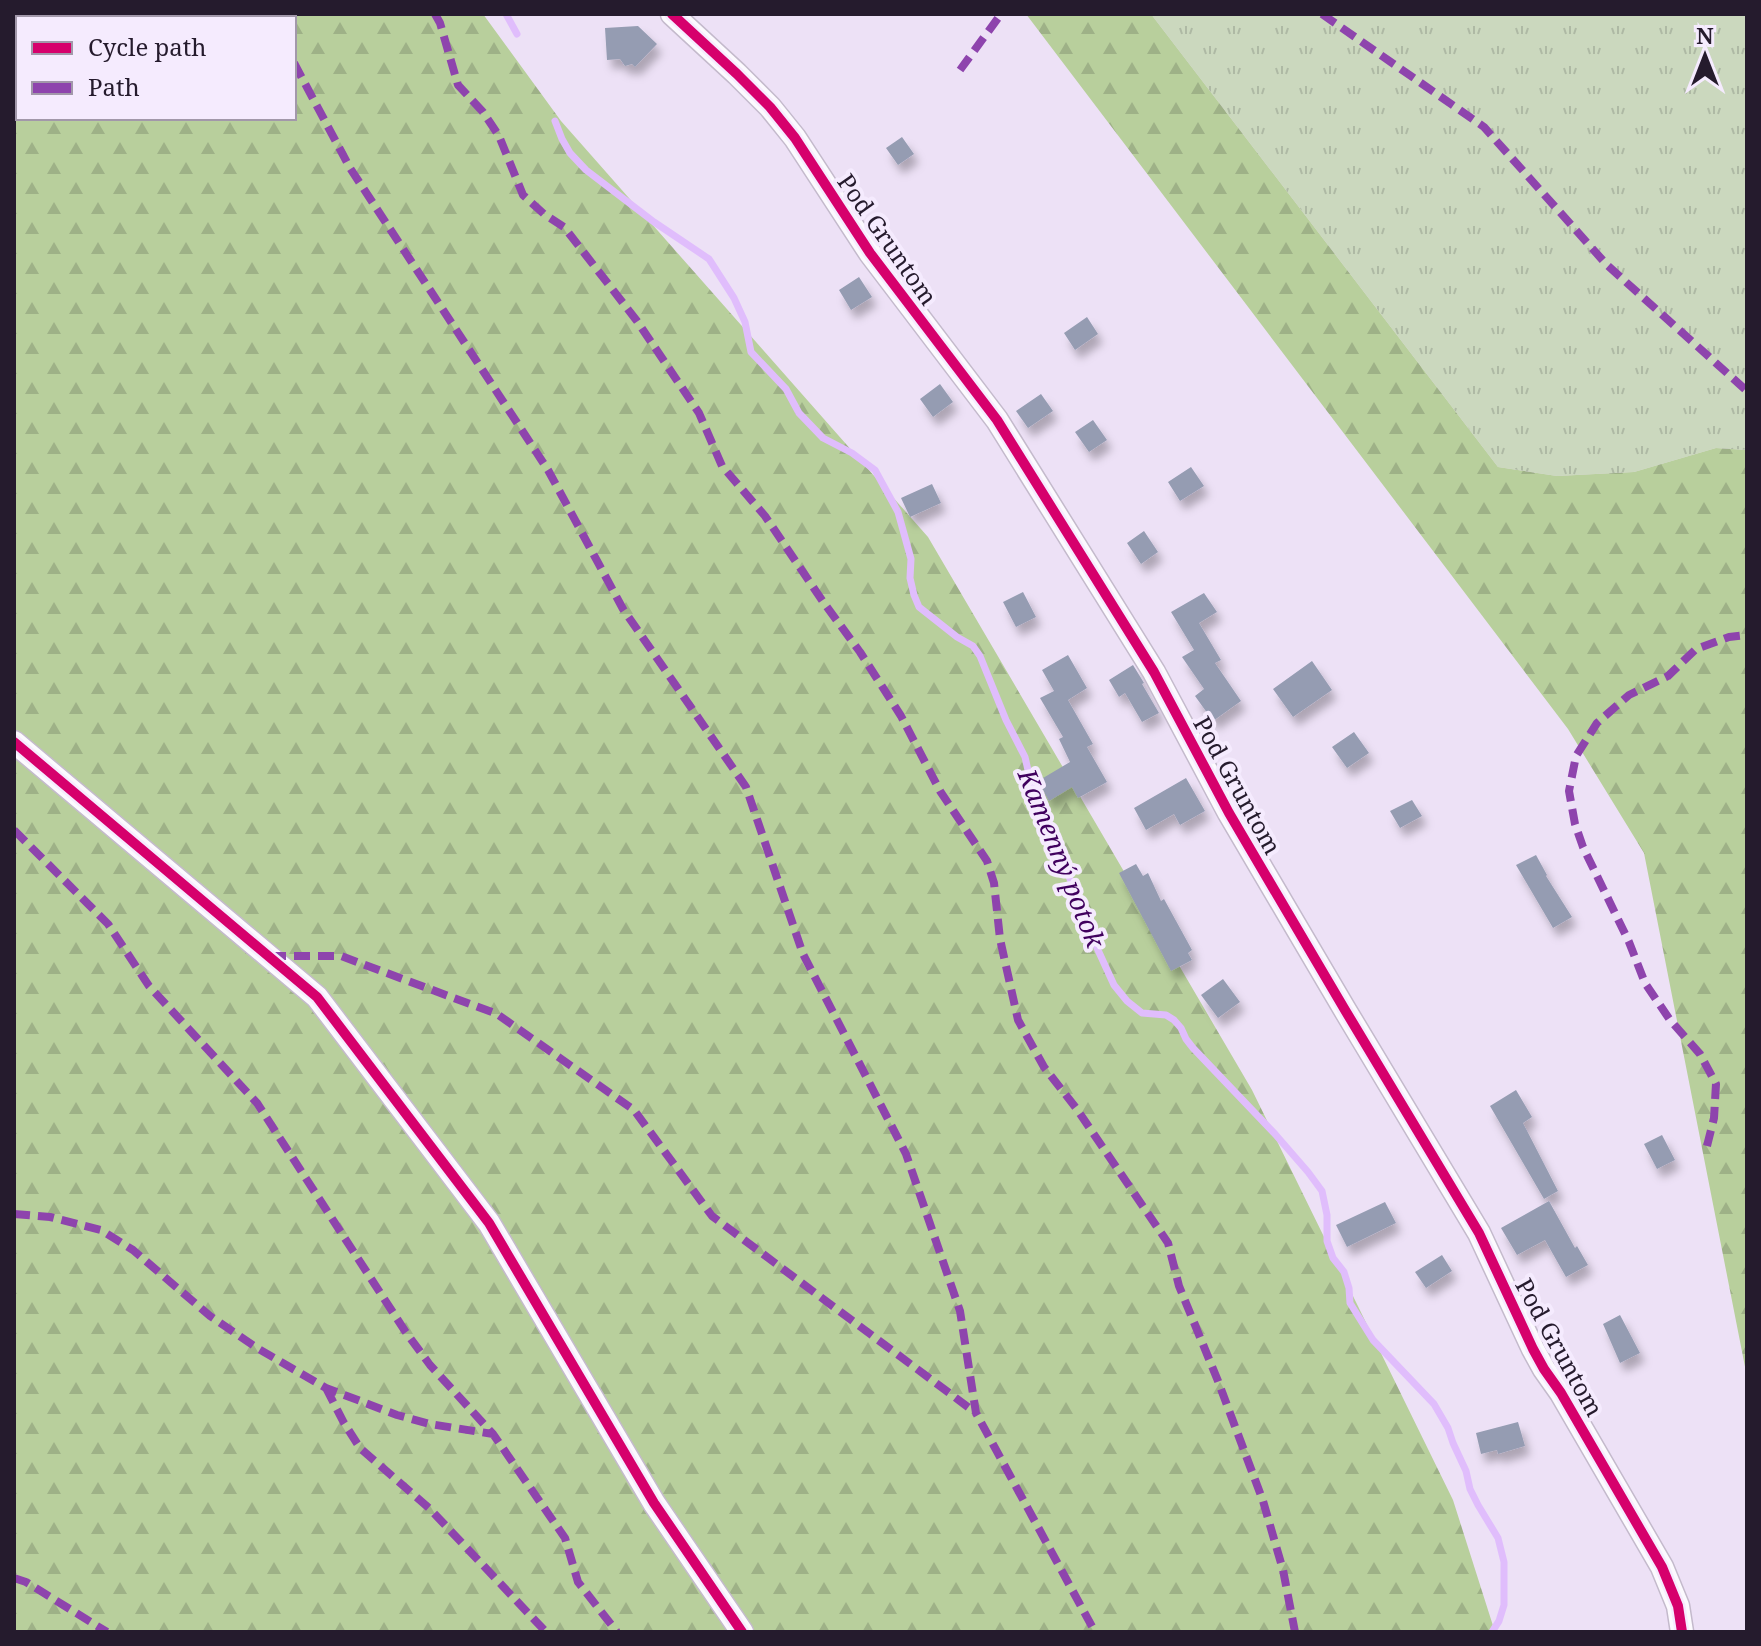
<svg xmlns="http://www.w3.org/2000/svg" width="1761" height="1646" font-family="'Noto Serif',serif">
<defs>
<pattern id="grass-tufts" width="24" height="20" patternUnits="userSpaceOnUse" patternTransform="scale(2)"><rect width="24" height="20" fill="#cbd8be"/><path d="M3 7l-1-3M5 7V3M7 7l1-3M15 17l-1-3M17 17v-4M19 17l1-3" fill="none" stroke="#aeb9a4"/></pattern>
<pattern id="forest-firs" width="22" height="20" patternUnits="userSpaceOnUse" patternTransform="scale(2)"><rect width="22" height="20" fill="#b8cf9c"/><path d="M5 1l3.5 6h-7zM16 11l3.5 6h-7z" fill="#9eb187"/></pattern>
<filter id="shadow"><feDropShadow dx="5" dy="9" stdDeviation="4" flood-color="#0004"/></filter>
</defs>
<rect width="100%" height="100%" fill="#ede1f6"/>
<path fill="url(#grass-tufts)" d="M 1151,14 L 1747,14 L 1747,450 L 1716,448 L 1634,472 L 1557,476 L 1498,467 Z"/>
<path fill="url(#forest-firs)" fill-rule="evenodd" d="M 14,14 L 483,14 L 561,121 L 928,537 L 1252,1090 L 1453,1500 L 1495,1632 L 14,1632 ZM 18,18 L 294,18 L 294,118 L 18,118 Z
M 1026,14 L 1151,14 L 1498,467 L 1557,476 L 1634,472 L 1716,448 L 1747,450 L 1747,1377 L 1644,853 L 1568,729 Z"/>
<g fill="none" stroke-linecap="round" stroke-linejoin="round">
<path stroke="#e0bdfc" stroke-width="7" d="M 506,14 L 517,34
M 555,121 L 562,139 L 570,153 L 586,170 L 654,222 L 709,259 L 734,298 L 745,322 L 751,352 L 786,389 L 799,413 L 823,438 L 852,453 L 875,470 L 898,512 L 911,559 L 910,578 L 914,595 L 919,607 L 957,637 L 973,646 L 980,656 L 1006,720 L 1025,757 L 1030,779 L 1072,884 L 1081,913 L 1114,985 L 1127,1001 L 1142,1013 L 1166,1015 L 1174,1020 L 1181,1028 L 1186,1039 L 1193,1048 L 1275,1134 L 1308,1172 L 1322,1191 L 1327,1215 L 1327,1241 L 1333,1258 L 1344,1272 L 1349,1288 L 1350,1303 L 1373,1340 L 1434,1404 L 1448,1428 L 1453,1443 L 1466,1471 L 1470,1489 L 1478,1505 L 1498,1538 L 1504,1562 L 1504,1605 L 1499,1621 L 1492,1632"/>
</g>
<path fill="#959cb2" filter="url(#shadow)" d="M 638,26 L 657,44 L 635,67 L 632,64 L 625,66 L 620,59 L 607,60 L 605,28 Z
M 902,137 L 914,154 L 898,165 L 886,148 Z
M 859,277 L 872,297 L 851,310 L 839,290 Z
M 1087,317 L 1098,334 L 1075,350 L 1064,333 Z
M 940,384 L 953,402 L 933,417 L 920,399 Z
M 1041,394 L 1053,411 L 1028,428 L 1016,411 Z
M 1093,420 L 1107,440 L 1089,452 L 1075,432 Z
M 1191,467 L 1204,486 L 1180,501 L 1168,482 Z
M 932,484 L 941,503 L 910,517 L 901,498 Z
M 1144,531 L 1158,552 L 1141,564 L 1127,543 Z
M 1023,592 L 1036,617 L 1016,627 L 1003,602 Z
M 1204,593 L 1217,612 L 1199,623 L 1221,660 L 1215,663 L 1241,701 L 1213,721 L 1195,696 L 1204,689 L 1182,657 L 1194,650 L 1171,612 Z
M 1068,655 L 1087,688 L 1068,700 L 1093,744 L 1087,747 L 1107,782 L 1078,798 L 1072,787 L 1049,801 L 1038,781 L 1070,762 L 1059,739 L 1063,737 L 1040,698 L 1054,691 L 1042,670 Z
M 1312,661 L 1332,690 L 1293,717 L 1273,689 Z
M 1133,665 L 1144,683 L 1142,684 L 1159,713 L 1142,722 L 1125,693 L 1119,697 L 1109,680 Z
M 1354,732 L 1369,753 L 1347,768 L 1332,747 Z
M 1186,778 L 1205,811 L 1180,825 L 1174,814 L 1146,830 L 1134,808 Z
M 1412,800 L 1422,816 L 1400,828 L 1390,811 Z
M 1536,855 L 1547,875 L 1546,876 L 1572,917 L 1553,928 L 1516,865 Z
M 1136,864 L 1143,876 L 1148,873 L 1161,901 L 1164,899 L 1192,950 L 1188,953 L 1192,960 L 1171,971 L 1119,873 Z
M 1223,979 L 1240,1002 L 1218,1018 L 1201,995 Z
M 1516,1090 L 1532,1117 L 1523,1123 L 1558,1191 L 1544,1199 L 1490,1106 Z
M 1662,1135 L 1675,1160 L 1657,1169 L 1644,1144 Z
M 1549,1201 L 1575,1248 L 1577,1246 L 1588,1265 L 1566,1277 L 1545,1240 L 1517,1255 L 1501,1228 Z
M 1385,1202 L 1396,1223 L 1347,1247 L 1336,1225 Z
M 1442,1255 L 1452,1271 L 1426,1288 L 1415,1272 Z
M 1620,1315 L 1640,1353 L 1620,1363 L 1603,1324 Z
M 1518,1422 L 1525,1446 L 1498,1454 L 1497,1450 L 1481,1454 L 1476,1433 Z"/>
<g fill="none" stroke-linecap="round" stroke-linejoin="round">
<g stroke="#c4bacc" stroke-width="25">
<path id="street" d="M 672,14 L 737,74 L 770,107 L 795,138 L 870,253 L 997,420 L 1154,672 L 1229,813 L 1345,1010 L 1479,1233 L 1533,1349 L 1544,1369 L 1561,1393 L 1662,1567 L 1678,1606 L 1682,1632
M 14,742 L 317,997 L 489,1223 L 654,1503 L 742,1632"/>
</g>
<use href="#street" stroke="#fcfafe" stroke-width="22"/>
<path stroke="#8e44ad" stroke-width="8" stroke-dasharray="16 8" stroke-linecap="butt" d="M 268,14 L 270,18
M 435,14 L 440,23 L 458,85 L 483,112 L 499,136 L 523,195 L 544,214 L 564,227 L 637,321 L 699,413 L 722,466 L 765,516 L 824,603 L 860,652 L 901,716 L 940,791 L 987,861 L 994,883 L 1000,939 L 1018,1020 L 1044,1067 L 1076,1108 L 1168,1243 L 1179,1286 L 1218,1381 L 1263,1501 L 1283,1570 L 1295,1632
M 1322,14 L 1484,127 L 1607,265 L 1747,391
M 294,63 L 350,168 L 548,470 L 623,609 L 746,787 L 803,954 L 906,1154 L 960,1311 L 976,1413 L 1095,1632
M 960,70 L 1001,14
M 14,830 L 108,924 L 149,986 L 257,1103 L 405,1331 L 430,1365 L 493,1434 L 565,1538 L 578,1582 L 617,1632
M 270,956 L 341,956 L 497,1014 L 634,1110 L 712,1216 L 976,1413
M 1707,1146 L 1714,1118 L 1716,1084 L 1700,1054 L 1670,1020 L 1645,983 L 1629,942 L 1583,847 L 1575,824 L 1569,791 L 1576,756 L 1597,723 L 1629,695 L 1668,676 L 1696,649 L 1729,637 L 1747,635
M 14,1214 L 50,1217 L 101,1230 L 133,1250 L 210,1316 L 257,1348 L 326,1388 L 397,1415 L 430,1424 L 493,1434
M 326,1388 L 344,1423 L 360,1448 L 429,1508 L 546,1632
M 14,1578 L 26,1582 L 107,1632"/>
<g stroke="#f5ebfe" stroke-width="15">
<path id="cycleway" d="M 672,14 L 737,74 L 770,107 L 795,138 L 870,253 L 997,420 L 1154,672 L 1229,813 L 1345,1010 L 1479,1233 L 1533,1349 L 1544,1369 L 1561,1393 L 1662,1567 L 1678,1606 L 1682,1632
M 14,742 L 317,997 L 489,1223 L 654,1503 L 742,1632"/>
</g>
<use href="#cycleway" stroke="#d6006c" stroke-width="10"/>
</g>
<g text-anchor="middle" dominant-baseline="central" stroke-width="8" stroke-linejoin="round" paint-order="stroke">
<g font-size="24" fill="#251b2d" stroke="#f5ebfe">
<text transform="translate(888 239) rotate(55)">Pod Gruntom</text>
<text transform="translate(1238 785) rotate(61)">Pod Gruntom</text>
<text transform="translate(1560 1347) rotate(61)">Pod Gruntom</text>
</g>
<g font-size="26" font-style="italic" fill="#40005e" stroke="#f5ebfe">
<text transform="translate(1062 858) rotate(68)">Kamenný potok</text>
</g>
</g>
<rect width="1761" height="1646" fill="none" stroke="#251b2d" stroke-width="32"/>
<rect x="16" y="16" width="280" height="104" fill="#f5ebfe" stroke="#a298aa" stroke-width="2"/>
<rect x="32" y="42" width="40" height="12" fill="#d6006c" stroke="#a298aa" stroke-width="2"/>
<text x="88" y="56" font-size="24" fill="#251b2d">Cycle path</text>
<rect x="32" y="82" width="40" height="12" fill="#8e44ad" stroke="#a298aa" stroke-width="2"/>
<text x="88" y="96" font-size="24" fill="#251b2d">Path</text>
<g transform="translate(1705 56)" stroke="#f5ebfe" stroke-width="6" paint-order="stroke">
<path d="M0-6L14 30L0 20L-14 30Z" fill="#251b2d"/>
<text y="-12" font-size="22" font-weight="bold" text-anchor="middle" fill="#251b2d">N</text>
</g>
</svg>
